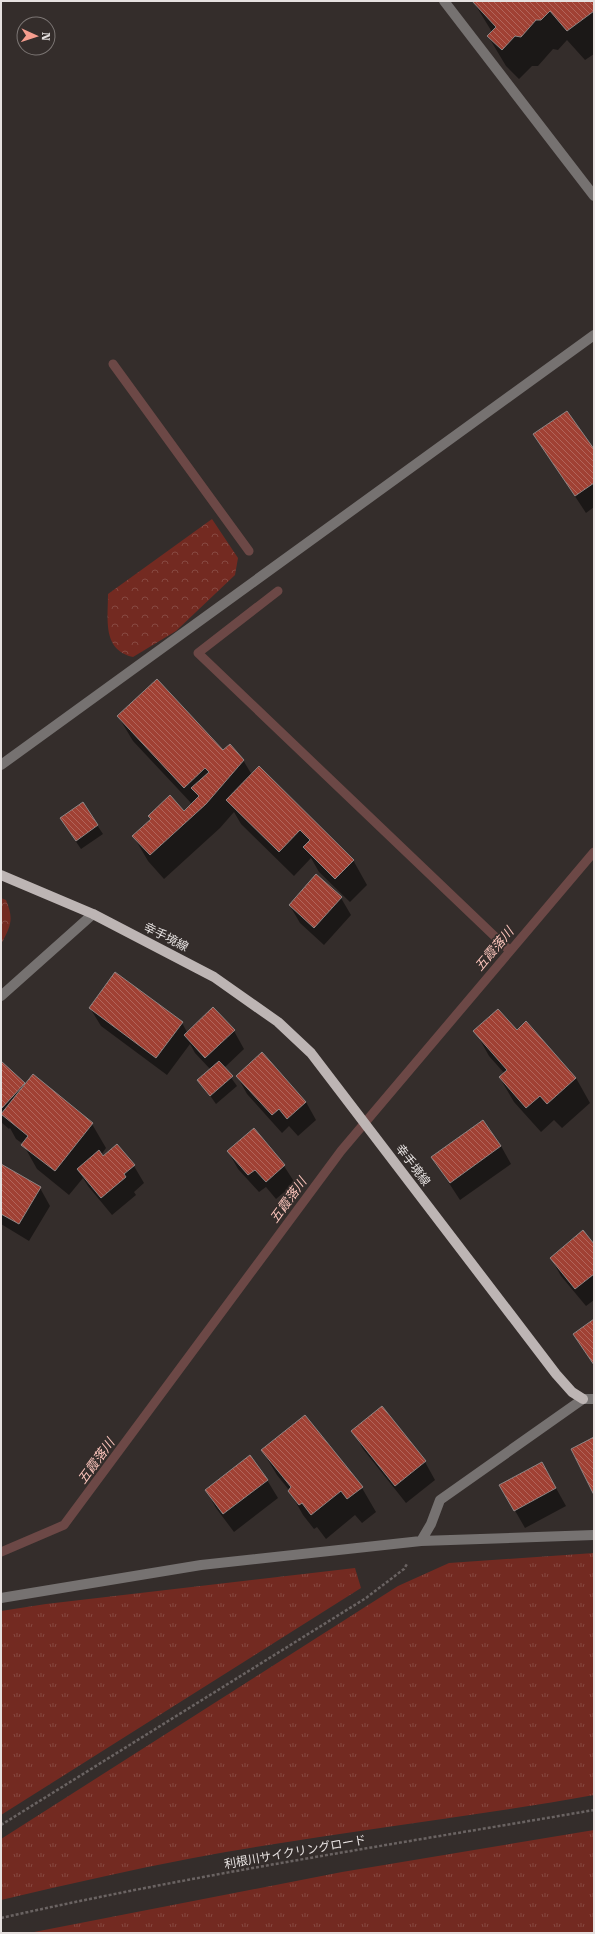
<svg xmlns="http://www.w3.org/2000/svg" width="595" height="1934" font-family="'Roboto Serif','Noto Sans JP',serif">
<defs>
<pattern id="grass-tufts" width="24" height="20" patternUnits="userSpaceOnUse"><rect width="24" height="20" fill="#732a21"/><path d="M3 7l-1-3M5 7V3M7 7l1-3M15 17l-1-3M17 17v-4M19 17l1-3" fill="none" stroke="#874941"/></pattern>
<pattern id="forest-crowns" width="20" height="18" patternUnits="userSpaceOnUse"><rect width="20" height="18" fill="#732a21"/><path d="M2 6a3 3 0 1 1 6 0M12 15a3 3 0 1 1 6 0" fill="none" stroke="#874941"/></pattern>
<pattern id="building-back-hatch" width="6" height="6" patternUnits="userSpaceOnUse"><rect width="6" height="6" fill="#a04134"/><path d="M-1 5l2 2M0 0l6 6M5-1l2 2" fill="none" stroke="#b2655b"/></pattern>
</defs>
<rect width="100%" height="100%" fill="#342d2b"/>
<path fill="url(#grass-tufts)" d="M 594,1553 L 594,1795 C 461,1819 326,1833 193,1858 C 129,1870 65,1885 1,1900 L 1,1839 L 398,1586 L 449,1563 Z
M 355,1568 L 361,1588 L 1,1815 L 1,1611 L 46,1604 Z
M 594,1830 L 594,1933 L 29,1933 L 342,1872 Z"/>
<path fill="url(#forest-crowns)" d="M 212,519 L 238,558 L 235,575 L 176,631 L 133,657 C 102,650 108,619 108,594 Z
M 1,898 L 6,900 C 14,919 11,926 1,944 Z"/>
<path fill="#0007" d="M 473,1 L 594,1 L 594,54 L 585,60 L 567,40 L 558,50 L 553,49 L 538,66 L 532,66 L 519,79 L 506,66 L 488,36 L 492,32 Z
M 534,434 L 594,451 L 594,507 L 586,513 Z
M 118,716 L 223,752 L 243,760 L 252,775 L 353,860 L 367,885 L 350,902 L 319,872 L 311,858 L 294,876 L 241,824 L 234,812 L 220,828 L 164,879 L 148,861 L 134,837 L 151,820 L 149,816 L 184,812 L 192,804 L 133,741 Z
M 97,825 L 103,834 L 81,849 L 66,827 Z
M 341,898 L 351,915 L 324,945 L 300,923 L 290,906 Z
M 90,1008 L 182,1023 L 187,1032 L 213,1008 L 234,1031 L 244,1049 L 224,1068 L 237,1086 L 216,1104 L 199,1080 L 211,1070 L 195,1053 L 190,1044 L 167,1075 L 101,1026 Z
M 475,1031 L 517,1031 L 576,1078 L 590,1103 L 562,1128 L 554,1120 L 541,1132 L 514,1102 L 500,1078 L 505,1074 L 489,1056 Z
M 1,1062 L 25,1086 L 92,1124 L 106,1148 L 101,1155 L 103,1157 L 134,1166 L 144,1183 L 134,1192 L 136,1195 L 112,1215 L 88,1186 L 83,1178 L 69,1195 L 37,1169 L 23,1144 L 16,1139 L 10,1128 L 9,1129 L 1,1122 Z
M 237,1076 L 306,1102 L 316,1120 L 298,1136 L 289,1126 L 282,1133 L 247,1094 Z
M 254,1130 L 284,1166 L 295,1183 L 276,1199 L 266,1187 L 259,1192 L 238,1169 L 228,1151 Z
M 501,1146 L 511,1164 L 460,1200 L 432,1157 Z
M 1,1165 L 40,1188 L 50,1206 L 29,1241 L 1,1224 Z
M 594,1245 L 594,1300 L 586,1306 L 561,1276 L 551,1258 Z
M 594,1320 L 594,1366 L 574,1335 Z
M 382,1408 L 425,1462 L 435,1480 L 406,1503 L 363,1449 L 353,1431 Z
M 262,1450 L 362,1488 L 376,1512 L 362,1523 L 355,1515 L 326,1539 L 317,1527 L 314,1529 L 303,1515 L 289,1490 L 277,1475 Z
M 542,1463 L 566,1506 L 525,1528 L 501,1486 Z
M 267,1480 L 278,1498 L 234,1532 L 216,1508 L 206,1490 Z"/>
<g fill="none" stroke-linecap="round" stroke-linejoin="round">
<path stroke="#6c4846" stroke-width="9" d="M 113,364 L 249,551
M 278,591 L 198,653 L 510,951
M 1,1552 L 64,1525 L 341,1151 L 594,852"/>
</g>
<path fill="url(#building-back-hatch)" stroke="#8e8584" d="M 472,1 L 594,1 L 594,11 L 567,31 L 550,11 L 541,20 L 536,20 L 521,37 L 515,36 L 502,50 L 487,36 L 496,27 Z
M 567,411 L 594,449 L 594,483 L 575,496 L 533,434 Z
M 157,679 L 223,750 L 230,744 L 244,760 L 206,804 L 150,855 L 132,836 L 151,819 L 148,816 L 170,795 L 184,811 L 199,796 L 191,788 L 209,772 L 205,768 L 184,788 L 117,716 Z
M 259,766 L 354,860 L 335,879 L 303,847 L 310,840 L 300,830 L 279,852 L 226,800 Z
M 83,802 L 98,825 L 76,841 L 60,818 Z
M 316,874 L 342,897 L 314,928 L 289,905 Z
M 115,972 L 183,1022 L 156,1058 L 89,1008 Z
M 213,1007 L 235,1030 L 205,1058 L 184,1035 Z
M 498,1009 L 517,1030 L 526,1021 L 576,1078 L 547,1104 L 540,1096 L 526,1108 L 499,1077 L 507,1070 L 473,1031 Z
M 262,1052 L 306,1102 L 287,1119 L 279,1109 L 272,1115 L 236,1076 Z
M 1,1061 L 25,1083 L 1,1109 Z
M 219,1061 L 233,1076 L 210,1096 L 197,1080 Z
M 33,1074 L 93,1123 L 55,1171 L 21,1145 L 28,1136 L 1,1114 Z
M 483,1120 L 501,1146 L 450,1183 L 431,1157 Z
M 254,1128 L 285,1165 L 266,1182 L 255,1170 L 248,1175 L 227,1151 Z
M 117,1144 L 135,1165 L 124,1174 L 126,1177 L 101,1198 L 77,1169 L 99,1150 L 103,1156 Z
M 1,1164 L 41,1187 L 19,1224 L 1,1214 Z
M 583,1230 L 594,1244 L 594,1274 L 575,1289 L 550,1258 Z
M 594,1319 L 594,1365 L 573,1334 Z
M 382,1406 L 426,1461 L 395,1486 L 351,1431 Z
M 305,1415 L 363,1487 L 347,1499 L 341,1491 L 311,1515 L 302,1503 L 299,1505 L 288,1491 L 291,1487 L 261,1450 Z
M 594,1437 L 594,1495 L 571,1449 Z
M 250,1455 L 268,1480 L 223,1514 L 205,1490 Z
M 542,1462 L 556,1488 L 514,1511 L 499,1485 Z"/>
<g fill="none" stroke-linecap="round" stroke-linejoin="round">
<path stroke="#6a6362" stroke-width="2.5" stroke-dasharray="3 2" stroke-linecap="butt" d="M 1,1825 L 366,1598 L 404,1569 L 407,1564
M 1,1918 C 197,1874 396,1844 594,1810"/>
<path stroke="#767271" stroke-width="10" d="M 444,1 L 594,196
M 1,765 L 594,335
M 1,996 L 93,914
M 421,1541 L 431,1524 L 440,1500 L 583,1399 L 594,1399
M 1,1598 L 201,1565 L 421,1541 L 594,1535"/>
<path stroke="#bdb5b4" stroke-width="10" d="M 1,875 L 93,914 L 214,977 L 278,1022 L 311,1053 L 556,1374 L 572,1392 L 583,1399"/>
</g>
<g text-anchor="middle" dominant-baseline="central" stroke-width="3.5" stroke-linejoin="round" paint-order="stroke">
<g font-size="12" fill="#e6e1e0" stroke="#342d2b">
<text transform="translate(166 937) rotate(27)">幸手境線</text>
<text transform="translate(413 1165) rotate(53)">幸手境線</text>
<text transform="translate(295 1852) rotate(-10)">利根川サイクリングロード</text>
</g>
<g font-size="13" font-style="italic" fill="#fac3ba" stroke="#342d2b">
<text transform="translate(494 949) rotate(-50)">五霞落川</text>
<text transform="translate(288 1200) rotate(-54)">五霞落川</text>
<text transform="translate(96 1461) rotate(-54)">五霞落川</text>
</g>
</g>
<rect width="595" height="1934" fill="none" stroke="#e6e1e0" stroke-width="4"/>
<g transform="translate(36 36) rotate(93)"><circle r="19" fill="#342d2b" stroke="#7b7573"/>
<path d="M0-3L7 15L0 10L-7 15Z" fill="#f59d8e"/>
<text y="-6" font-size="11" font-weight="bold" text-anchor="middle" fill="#e6e1e0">N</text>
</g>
</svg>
